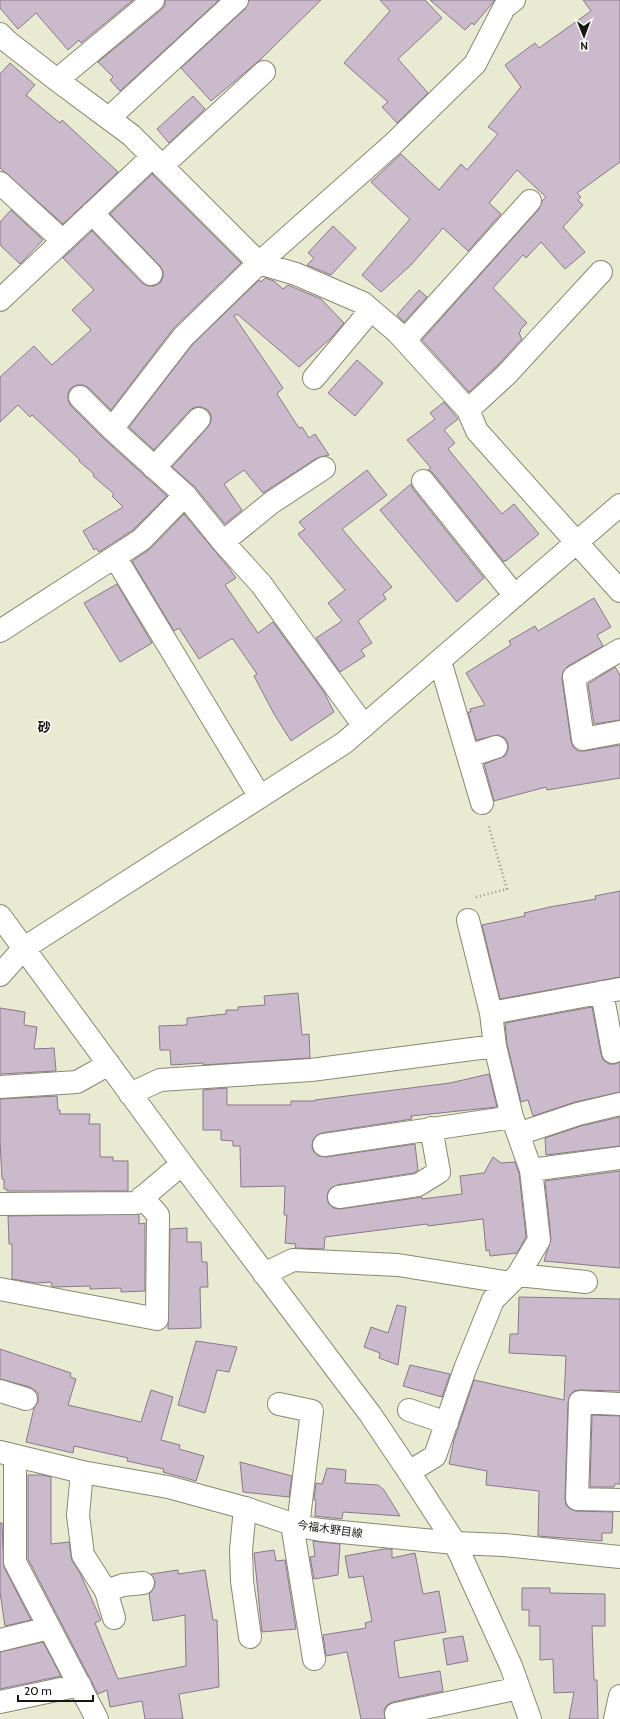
<svg xmlns="http://www.w3.org/2000/svg" width="620" height="1719" font-family="Cabin,'Noto Sans JP',sans-serif">
<rect width="100%" height="100%" fill="#e8ebd2"/>
<path fill="#cbb9cc" stroke="#89788a" d="M 0,0 L 133,0 L 81,43 L 79,40 L 68,50 L 36,13 L 18,29 L 0,8 Z
M 165,0 L 219,0 L 120,91 L 110,80 L 113,77 L 98,62 L 161,10 L 165,5 Z
M 249,0 L 321,0 L 260,60 L 211,101 L 181,68 L 245,9 Z
M 380,0 L 425,0 L 442,18 L 398,59 L 428,93 L 397,123 L 382,107 L 388,102 L 344,63 L 390,11 Z
M 430,0 L 495,0 L 474,25 L 472,23 L 465,30 Z
M 583,0 L 620,0 L 620,162 L 577,193 L 581,197 L 578,200 L 583,205 L 563,227 L 585,252 L 565,269 L 541,242 L 526,258 L 523,255 L 493,288 L 527,323 L 520,330 L 521,331 L 519,333 L 522,339 L 497,366 L 469,392 L 422,340 L 539,209 L 542,201 L 546,197 L 517,170 L 489,203 L 501,214 L 468,251 L 443,228 L 411,265 L 381,292 L 362,275 L 410,219 L 371,182 L 401,154 L 439,190 L 461,164 L 467,170 L 498,134 L 488,127 L 521,87 L 505,65 L 535,43 L 539,48 L 591,11 Z
M 10,63 L 35,85 L 26,95 L 60,123 L 62,120 L 118,172 L 63,224 L 0,168 L 0,74 Z
M 193,96 L 205,109 L 169,143 L 157,129 Z
M 152,174 L 241,263 L 173,329 L 111,410 L 89,388 L 84,385 L 76,385 L 71,388 L 68,393 L 68,400 L 71,406 L 103,438 L 167,496 L 133,530 L 99,552 L 96,548 L 94,550 L 83,531 L 123,507 L 112,496 L 114,494 L 93,476 L 94,474 L 79,461 L 80,460 L 32,415 L 30,417 L 18,405 L 0,422 L 0,377 L 34,346 L 52,365 L 91,330 L 72,310 L 94,290 L 63,258 L 92,231 L 142,283 L 148,286 L 154,286 L 160,283 L 163,277 L 163,271 L 160,266 L 110,214 Z
M 11,210 L 43,240 L 20,264 L 0,245 L 0,222 Z
M 333,226 L 356,248 L 331,275 L 307,265 L 314,258 L 308,253 Z
M 265,278 L 274,281 L 283,289 L 288,285 L 321,299 L 344,323 L 333,336 L 299,367 L 237,314 L 234,316 L 283,388 L 277,394 L 299,428 L 302,427 L 309,438 L 315,434 L 329,455 L 317,458 L 263,493 L 244,470 L 224,484 L 242,510 L 225,524 L 195,487 L 172,467 L 208,427 L 211,421 L 211,415 L 208,410 L 201,407 L 195,407 L 190,410 L 154,450 L 129,427 L 192,345 L 259,280 L 261,282 Z
M 419,290 L 427,297 L 404,322 L 397,315 Z
M 357,360 L 383,383 L 355,416 L 328,393 Z
M 444,402 L 458,419 L 444,430 L 455,443 L 448,449 L 502,514 L 514,504 L 539,534 L 506,561 L 505,560 L 504,562 L 433,473 L 428,470 L 431,468 L 407,440 L 435,419 L 430,413 Z
M 367,470 L 387,495 L 342,529 L 392,587 L 383,594 L 386,599 L 358,621 L 372,643 L 361,650 L 365,656 L 340,672 L 316,638 L 342,621 L 328,603 L 345,590 L 298,534 L 305,529 L 299,522 Z
M 411,484 L 413,489 L 484,578 L 457,602 L 380,510 Z
M 184,514 L 229,568 L 236,578 L 225,585 L 258,633 L 273,622 L 324,692 L 334,712 L 291,741 L 274,714 L 254,676 L 257,674 L 233,639 L 231,639 L 199,659 L 179,628 L 174,631 L 132,561 L 150,549 Z
M 117,584 L 152,643 L 120,662 L 84,603 Z
M 594,598 L 611,627 L 597,635 L 603,646 L 568,666 L 563,672 L 562,679 L 571,741 L 573,747 L 578,751 L 585,751 L 620,745 L 620,778 L 547,790 L 546,787 L 494,801 L 484,764 L 505,756 L 508,750 L 508,743 L 505,738 L 498,735 L 476,740 L 468,712 L 471,712 L 470,709 L 485,705 L 466,673 L 511,645 L 509,641 L 535,626 L 538,631 Z
M 615,667 L 620,675 L 620,720 L 594,724 L 588,684 Z
M 620,891 L 620,977 L 500,999 L 482,925 L 525,916 L 524,913 L 550,907 L 596,899 L 595,896 Z
M 298,993 L 302,1035 L 309,1034 L 310,1058 L 203,1065 L 203,1063 L 171,1065 L 170,1050 L 160,1050 L 159,1026 L 187,1025 L 187,1018 L 226,1014 L 226,1010 L 238,1010 L 238,1007 L 265,1005 L 264,996 Z
M 592,1007 L 601,1054 L 603,1060 L 609,1064 L 615,1064 L 620,1062 L 620,1092 L 575,1102 L 533,1116 L 528,1100 L 521,1102 L 507,1044 L 505,1023 Z
M 0,1008 L 25,1012 L 24,1025 L 37,1027 L 34,1049 L 54,1048 L 56,1071 L 0,1074 Z
M 489,1074 L 497,1107 L 411,1116 L 412,1119 L 322,1133 L 317,1135 L 313,1140 L 312,1147 L 314,1152 L 319,1156 L 326,1157 L 415,1144 L 418,1170 L 414,1173 L 337,1185 L 331,1188 L 328,1192 L 327,1198 L 329,1204 L 334,1208 L 340,1209 L 422,1197 L 422,1199 L 462,1194 L 460,1176 L 484,1173 L 493,1157 L 501,1163 L 515,1162 L 519,1173 L 526,1237 L 517,1253 L 490,1256 L 489,1250 L 486,1251 L 483,1219 L 428,1226 L 427,1224 L 325,1237 L 324,1249 L 295,1248 L 296,1244 L 285,1243 L 287,1215 L 284,1215 L 285,1186 L 241,1187 L 240,1146 L 233,1146 L 233,1141 L 221,1140 L 221,1130 L 203,1130 L 203,1090 L 227,1088 L 227,1105 L 291,1105 L 291,1101 L 315,1101 L 315,1100 L 450,1083 Z
M 57,1096 L 58,1110 L 60,1110 L 60,1114 L 90,1114 L 89,1124 L 100,1124 L 100,1157 L 113,1157 L 113,1161 L 128,1161 L 128,1191 L 7,1191 L 7,1189 L 4,1189 L 4,1179 L 2,1179 L 0,1141 L 0,1099 Z
M 620,1117 L 620,1146 L 546,1155 L 545,1138 L 581,1126 Z
M 620,1171 L 620,1268 L 544,1261 L 551,1239 L 545,1181 Z
M 139,1214 L 139,1224 L 145,1223 L 145,1291 L 121,1292 L 121,1288 L 90,1289 L 90,1286 L 54,1287 L 52,1286 L 51,1282 L 37,1283 L 12,1279 L 12,1244 L 9,1244 L 8,1216 Z
M 187,1228 L 187,1242 L 201,1242 L 202,1262 L 207,1262 L 208,1287 L 200,1287 L 201,1328 L 168,1329 L 170,1229 Z
M 519,1297 L 620,1299 L 620,1391 L 580,1390 L 574,1391 L 570,1395 L 568,1402 L 565,1499 L 566,1505 L 570,1509 L 576,1511 L 613,1512 L 612,1533 L 602,1533 L 602,1541 L 538,1536 L 539,1491 L 486,1485 L 487,1471 L 449,1464 L 454,1440 L 474,1380 L 564,1400 L 566,1356 L 509,1353 L 510,1334 L 518,1334 Z
M 397,1305 L 406,1307 L 398,1365 L 379,1358 L 380,1353 L 364,1347 L 371,1327 L 388,1333 Z
M 196,1341 L 237,1347 L 229,1372 L 217,1370 L 205,1413 L 178,1405 Z
M 0,1349 L 71,1373 L 70,1377 L 76,1379 L 68,1405 L 141,1422 L 151,1390 L 173,1397 L 161,1440 L 180,1445 L 179,1449 L 204,1456 L 196,1481 L 163,1472 L 164,1469 L 127,1461 L 128,1458 L 74,1446 L 73,1453 L 26,1442 L 34,1408 L 38,1402 L 38,1393 L 30,1387 L 0,1379 Z
M 410,1365 L 450,1374 L 442,1397 L 403,1386 Z
M 592,1415 L 620,1416 L 620,1484 L 615,1484 L 614,1487 L 590,1487 Z
M 240,1462 L 292,1476 L 289,1497 L 243,1492 Z
M 327,1468 L 346,1470 L 345,1483 L 378,1485 L 384,1490 L 400,1516 L 343,1512 L 342,1519 L 315,1516 L 316,1500 L 314,1500 L 316,1483 L 322,1484 Z
M 28,1475 L 42,1475 L 51,1477 L 51,1544 L 69,1542 L 72,1561 L 80,1573 L 101,1620 L 95,1623 L 118,1679 L 186,1666 L 185,1615 L 153,1621 L 149,1594 L 154,1588 L 155,1582 L 151,1574 L 178,1570 L 178,1574 L 205,1570 L 213,1620 L 217,1620 L 219,1687 L 179,1694 L 183,1719 L 145,1719 L 142,1701 L 110,1707 L 107,1690 L 98,1694 L 28,1559 Z
M 0,1523 L 2,1523 L 4,1567 L 31,1620 L 5,1626 L 0,1592 Z
M 313,1541 L 340,1544 L 338,1575 L 314,1579 L 310,1557 L 315,1556 Z
M 384,1549 L 392,1549 L 392,1558 L 415,1553 L 423,1594 L 439,1591 L 446,1632 L 394,1641 L 399,1678 L 440,1671 L 443,1691 L 393,1702 L 387,1705 L 384,1710 L 385,1719 L 361,1719 L 347,1652 L 326,1656 L 323,1635 L 366,1628 L 365,1623 L 372,1621 L 363,1576 L 349,1578 L 345,1556 Z
M 274,1550 L 276,1561 L 285,1560 L 296,1629 L 262,1632 L 254,1553 Z
M 522,1588 L 550,1588 L 550,1593 L 605,1594 L 605,1626 L 592,1626 L 594,1680 L 597,1680 L 598,1719 L 569,1719 L 574,1692 L 554,1693 L 553,1659 L 540,1660 L 540,1626 L 529,1626 L 529,1610 L 522,1610 Z
M 463,1636 L 468,1661 L 447,1665 L 443,1639 Z
M 43,1642 L 61,1676 L 0,1689 L 0,1652 Z"/>
<g fill="none" stroke-linecap="round" stroke-linejoin="round">
<g stroke="#878972" stroke-width="24">
<path id="minor" d="M 0,34 L 8,42 L 57,80 L 131,135 L 259,263 L 296,274 L 363,303 L 398,333 L 468,410 L 477,431 L 620,591
M 57,80 L 153,0
M 109,118 L 237,0
M 162,166 L 264,72
M 0,183 L 63,241
M 92,213 L 151,274
M 0,300 L 152,157
M 405,340 L 530,201
M 314,378 L 371,310
M 80,397 L 112,429
M 468,410 L 506,375 L 601,272
M 154,468 L 199,419
M 423,481 L 515,596
M 223,542 L 271,503 L 324,468
M 115,557 L 260,797
M 0,631 L 141,540 L 185,495
M 620,650 L 574,677 L 583,739 L 620,732
M 440,661 L 482,803
M 364,726 L 261,584 L 223,542 L 185,495 L 112,429 L 183,337 L 259,263 L 392,145 L 475,64 L 504,8 L 514,0
M 469,756 L 496,747
M 0,916 L 182,1164 L 370,1414 L 409,1472 L 455,1543 L 511,1666 L 530,1719
M 468,920 L 491,1013 L 495,1046
M 0,975 L 24,948 L 344,743 L 620,505
M 602,992 L 613,1052
M 491,1013 L 620,989
M 0,1087 L 77,1082 L 109,1064
M 130,1094 L 160,1080 L 311,1070 L 495,1046 L 512,1117 L 531,1170 L 539,1240 L 518,1275 L 493,1300 L 465,1369 L 435,1456 L 409,1472
M 518,1134 L 578,1114 L 620,1104
M 324,1145 L 512,1117
M 531,1170 L 620,1158
M 339,1197 L 418,1185 L 439,1172 L 431,1128
M 0,1204 L 136,1203 L 182,1164
M 264,1274 L 293,1260 L 398,1265 L 510,1283
M 518,1275 L 586,1282
M 0,1289 L 157,1319 L 158,1215 L 142,1197
M 0,1391 L 26,1399
M 279,1404 L 312,1411 L 298,1526
M 620,1404 L 580,1402 L 577,1499 L 620,1500
M 409,1410 L 447,1423
M 15,1457 L 15,1562 L 97,1719
M 82,1472 L 78,1515 L 83,1555 L 106,1591 L 114,1618
M 245,1508 L 241,1550 L 242,1581 L 250,1637
M 292,1524 L 314,1659
M 106,1591 L 123,1585 L 143,1583
M 0,1640 L 49,1628
M 0,1702 L 80,1685
M 396,1714 L 519,1688
M 615,1719 L 620,1696"/>
</g>
<g stroke="#878972" stroke-width="24">
<path id="major" d="M 0,1452 L 82,1472 L 168,1487 L 245,1508 L 298,1526 L 321,1530 L 455,1543 L 504,1545 L 620,1557"/>
</g>
<path stroke="#8f917f" stroke-width="2.5" stroke-dasharray="1 3" stroke-linecap="butt" d="M 476,897 L 507,889 L 488,824"/>
<use href="#minor" stroke="#fff" stroke-width="22"/>
<use href="#major" stroke="#fff" stroke-width="22"/>
</g>
<g text-anchor="middle" dominant-baseline="central" stroke-width="3" stroke-linejoin="round" paint-order="stroke">
<g font-size="11" fill="#16160e" stroke="#fff">
<text transform="translate(330 1529) rotate(8)">今福木野目線</text>
</g>
<g font-size="13" font-weight="bold" fill="#16160e" stroke="#fff">
<text x="44" y="727">砂</text>
</g>
</g>
<g transform="translate(584 36) rotate(179)" stroke="#ffffff" stroke-width="3" paint-order="stroke">
<path d="M0-3L7 15L0 10L-7 15Z" fill="#16160e"/>
<text y="-6" font-size="11" font-weight="bold" text-anchor="middle" fill="#16160e">N</text>
</g>
<path d="M18 1695v6h75v-6" fill="none" stroke="#16160e" stroke-width="2"/>
<text x="24" y="1695" font-size="12" fill="#16160e" stroke="#ffffff" stroke-width="3" paint-order="stroke">20 m</text>
</svg>
